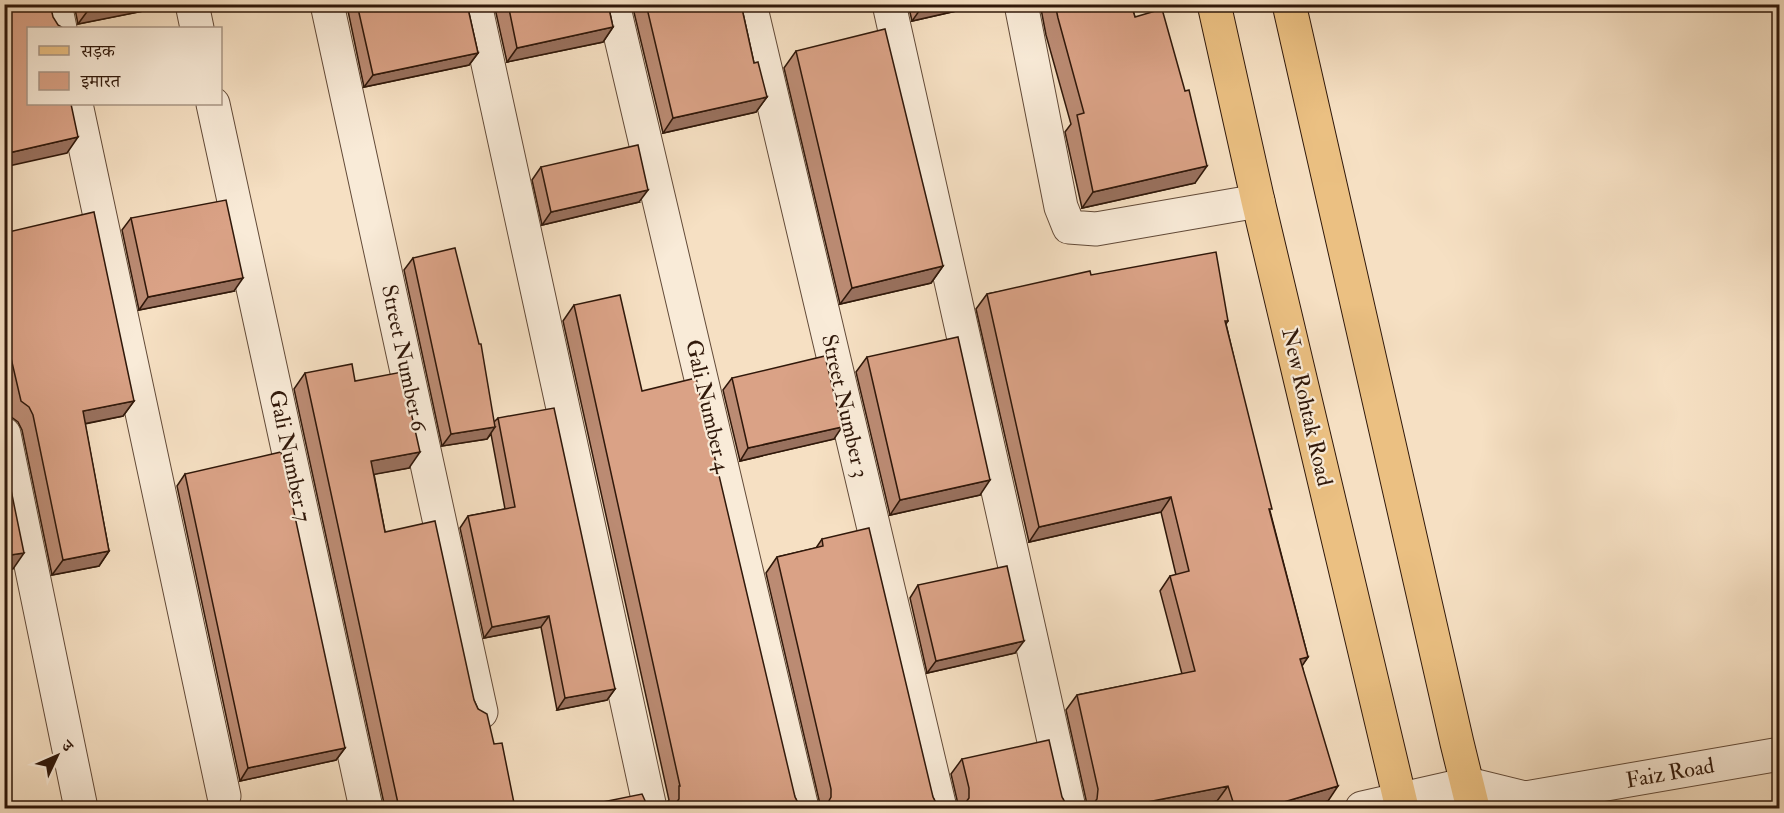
<svg xmlns="http://www.w3.org/2000/svg" width="1784" height="813" font-family="'IM FELL Double Pica','Noto Serif Devanagari',serif">
<rect width="100%" height="100%" fill="#f6e0c3"/>
<filter id="stains"><feTurbulence type="fractalNoise" baseFrequency=".00333" numOctaves="4"/><feColorMatrix values="0 0 0 0 .2 0 0 0 0 .09 0 0 0 0 .02 0 0 0 .5 -.17"/></filter>
<radialGradient id="worn" r=".72"><stop offset=".6" stop-color="#630" stop-opacity="0"/><stop offset="1" stop-color="#630" stop-opacity=".3"/></radialGradient>
<g fill="none" stroke-linecap="round" stroke-linejoin="round">
<g stroke="#624a38" stroke-width="35">
<path id="minor" d="M 55,4 L 60,28
M 192,4 L 197,28
M 327,4 L 481,712
M 475,4 L 650,808
M 613,4 L 802,808
M 750,4 L 940,808
M 889,4 L 1069,808
M 1021,4 L 1061,207 L 1069,227 L 1096,229 L 1258,201
M 76,104 L 224,796
M 213,104 L 366,808
M 4,434 L 81,808
M 1362,808 L 1468,784 L 1525,798 L 1780,754"/>
</g>
<g stroke="#30180a" stroke-width="35">
<path id="major" d="M 1214,4 L 1258,201 L 1402,808
M 1289,4 L 1457,743 L 1473,808"/>
</g>
<use href="#minor" stroke="#f9ebd8" stroke-width="33"/>
<use href="#major" stroke="#ebc082" stroke-width="33"/>
</g>
<path fill="#bb8b73" stroke="#30180a" stroke-width="1.5" d="M 74,4 L 174,4 L 174,5 L 78,24 Z
M 353,4 L 467,4 L 478,53 L 469,65 L 364,87 L 348,11 Z
M 494,4 L 608,4 L 613,27 L 603,42 L 507,62 Z
M 632,4 L 741,4 L 754,63 L 767,97 L 756,112 L 663,133 Z
M 908,4 L 987,4 L 912,21 Z
M 1044,4 L 1131,4 L 1135,17 L 1195,183 L 1082,208 L 1065,132 L 1071,124 L 1046,35 L 1041,9 Z
M 796,51 L 943,266 L 931,283 L 840,304 L 784,68 Z
M 541,167 L 639,202 L 542,225 L 532,180 Z
M 131,218 L 234,291 L 139,310 L 122,230 Z
M 4,233 L 134,401 L 123,416 L 85,424 L 109,551 L 99,566 L 52,575 L 22,430 L 18,422 L 10,416 L 4,391 Z
M 413,258 L 494,422 L 498,418 L 615,689 L 607,700 L 557,710 L 541,627 L 484,638 L 460,528 L 468,516 L 505,509 L 491,434 L 487,439 L 442,446 L 404,270 Z
M 1091,275 L 1228,321 L 1226,324 L 1270,511 L 1308,657 L 1302,665 L 1328,801 L 1302,808 L 1220,808 L 1217,801 L 1181,808 L 1087,808 L 1087,804 L 1066,710 L 1077,695 L 1182,674 L 1160,591 L 1170,576 L 1176,575 L 1161,512 L 1029,542 L 976,309 L 987,294 Z
M 574,305 L 642,391 L 795,797 L 799,805 L 805,808 L 668,808 L 668,801 L 669,800 L 563,321 Z
M 867,357 L 980,495 L 890,515 L 856,372 Z
M 305,373 L 355,381 L 409,468 L 374,474 L 385,532 L 474,700 L 494,744 L 515,808 L 385,808 L 294,389 Z
M 732,378 L 834,439 L 740,461 L 723,390 Z
M 185,474 L 345,748 L 336,760 L 240,781 L 177,486 Z
M 822,539 L 933,797 L 937,805 L 942,808 L 820,808 L 820,804 L 766,573 L 777,557 L 816,548 Z
M 918,585 L 1015,653 L 927,673 L 910,598 Z
M 962,759 L 1062,797 L 1067,806 L 1072,808 L 958,808 L 958,804 L 951,774 Z"/>
<path fill="#99715e" stroke="#30180a" stroke-width="1.5" d="M 110,4 L 174,4 L 174,5 L 78,24 L 89,9 Z
M 924,4 L 987,4 L 912,21 Z
M 613,27 L 603,42 L 507,62 L 517,48 Z
M 478,53 L 469,65 L 364,87 L 373,75 Z
M 767,97 L 756,112 L 663,133 L 673,118 Z
M 78,137 L 67,153 L 4,167 L 4,154 Z
M 1207,166 L 1195,183 L 1082,208 L 1093,192 Z
M 648,190 L 639,202 L 542,225 L 551,212 Z
M 943,266 L 931,283 L 840,304 L 852,288 Z
M 243,278 L 234,291 L 139,310 L 148,297 Z
M 134,401 L 123,416 L 73,426 L 83,411 Z
M 495,427 L 487,439 L 442,446 L 451,434 Z
M 842,427 L 834,439 L 740,461 L 748,448 Z
M 420,452 L 409,468 L 360,477 L 371,461 Z
M 990,480 L 980,495 L 890,515 L 900,500 Z
M 1171,497 L 1161,512 L 1029,542 L 1039,527 Z
M 109,551 L 99,566 L 52,575 L 63,560 Z
M 24,553 L 13,569 L 4,570 L 4,556 Z
M 549,616 L 541,627 L 484,638 L 492,627 Z
M 1024,641 L 1015,653 L 927,673 L 936,661 Z
M 1308,657 L 1298,672 L 1300,659 Z
M 615,689 L 607,700 L 557,710 L 565,698 Z
M 345,748 L 336,760 L 240,781 L 248,768 Z
M 1228,786 L 1217,801 L 1181,808 L 1117,808 Z
M 1338,786 L 1328,801 L 1302,808 L 1263,808 Z"/>
<path fill="#daa286" stroke="#30180a" stroke-width="1.5" d="M 4,4 L 50,4 L 53,17 L 58,25 L 63,28 L 28,28 L 28,104 L 71,104 L 78,137 L 4,154 Z
M 89,4 L 110,4 L 89,9 Z
M 357,4 L 467,4 L 478,53 L 373,75 Z
M 508,4 L 608,4 L 613,27 L 517,48 Z
M 646,4 L 741,4 L 754,63 L 758,62 L 767,97 L 673,118 Z
M 1055,4 L 1131,4 L 1135,17 L 1162,9 L 1185,91 L 1189,90 L 1207,166 L 1093,192 L 1077,115 L 1084,113 L 1058,18 Z
M 885,29 L 943,266 L 852,288 L 796,51 Z
M 638,145 L 648,190 L 551,212 L 541,167 Z
M 226,200 L 243,278 L 148,297 L 131,218 Z
M 94,212 L 134,401 L 83,411 L 109,551 L 63,560 L 33,415 L 29,407 L 21,401 L 4,328 L 4,233 Z
M 455,248 L 479,344 L 481,344 L 495,427 L 451,434 L 413,258 Z
M 1216,252 L 1228,321 L 1225,321 L 1272,509 L 1269,509 L 1308,657 L 1300,659 L 1338,786 L 1263,808 L 1235,808 L 1228,786 L 1117,808 L 1094,808 L 1094,807 L 1091,807 L 1097,799 L 1098,789 L 1077,695 L 1195,671 L 1170,576 L 1189,571 L 1171,497 L 1039,527 L 987,294 L 1090,271 L 1091,275 Z
M 620,295 L 642,391 L 696,378 L 795,797 L 799,805 L 805,808 L 669,808 L 673,807 L 679,799 L 679,786 L 680,786 L 574,305 Z
M 958,337 L 990,480 L 900,500 L 867,357 Z
M 825,356 L 842,427 L 748,448 L 732,378 Z
M 352,364 L 355,381 L 402,372 L 420,452 L 371,461 L 385,532 L 435,521 L 474,700 L 478,709 L 487,714 L 494,744 L 502,743 L 515,808 L 399,808 L 305,373 Z
M 554,408 L 615,689 L 565,698 L 549,616 L 492,627 L 468,516 L 515,507 L 498,418 Z
M 281,452 L 345,748 L 248,768 L 185,474 Z
M 4,456 L 24,553 L 4,556 Z
M 869,528 L 933,797 L 937,805 L 942,808 L 821,808 L 826,806 L 831,797 L 831,789 L 777,557 L 823,546 L 822,539 Z
M 1007,566 L 1024,641 L 936,661 L 918,585 Z
M 1049,740 L 1062,797 L 1067,806 L 1072,808 L 959,808 L 963,806 L 969,798 L 969,788 L 962,759 Z
M 642,794 L 647,805 L 652,808 L 573,808 Z"/>
<g text-anchor="middle" dominant-baseline="central" stroke-width="4.5" stroke-linejoin="round" paint-order="stroke">
<g font-size="22" fill="#30180a" stroke="#f9ebd8">
<text transform="translate(404 358) rotate(78)">Street Number 6</text>
<text transform="translate(708 406) rotate(77)">Gali Number 4</text>
<text transform="translate(845 406) rotate(77)">Street Number 3</text>
<text transform="translate(1307 407) rotate(77)">New Rohtak Road</text>
<text transform="translate(290 456) rotate(78)">Gali Number 7</text>
<text transform="translate(1670 773) rotate(-10)">Faiz Road</text>
</g>
</g>
<rect width="1784" height="813" fill="none" stroke="#f6e0c3" stroke-width="24"/>
<rect x="6" y="6" width="1772" height="801" fill="none" stroke="#30180a" stroke-width="3"/>
<rect x="12" y="12" width="1760" height="789" fill="none" stroke="#30180a" stroke-width="1.5"/>
<rect x="27" y="27" width="195" height="78" fill="#f9ebd8" stroke="#a99786" stroke-width="1.5"/>
<rect x="39" y="46" width="30" height="9" fill="#ebc082" stroke="#a99786" stroke-width="1.5"/>
<text x="81" y="57" font-size="18" fill="#30180a">सड़क</text>
<rect x="39" y="72" width="30" height="18" fill="#daa286" stroke="#a99786" stroke-width="1.5"/>
<text x="81" y="87" font-size="18" fill="#30180a">इमारत</text>
<g transform="translate(57 756) rotate(46)" stroke="#f9ebd8" stroke-width="4.5" paint-order="stroke">
<path d="M0-4.5L10 22L0 15L-10 22Z" fill="#30180a"/>
<text y="-9" font-size="16" font-weight="bold" text-anchor="middle" fill="#30180a">उ</text>
</g>
<rect width="100%" height="100%" filter="url(#stains)"/>
<rect width="100%" height="100%" fill="url(#worn)"/>
</svg>
